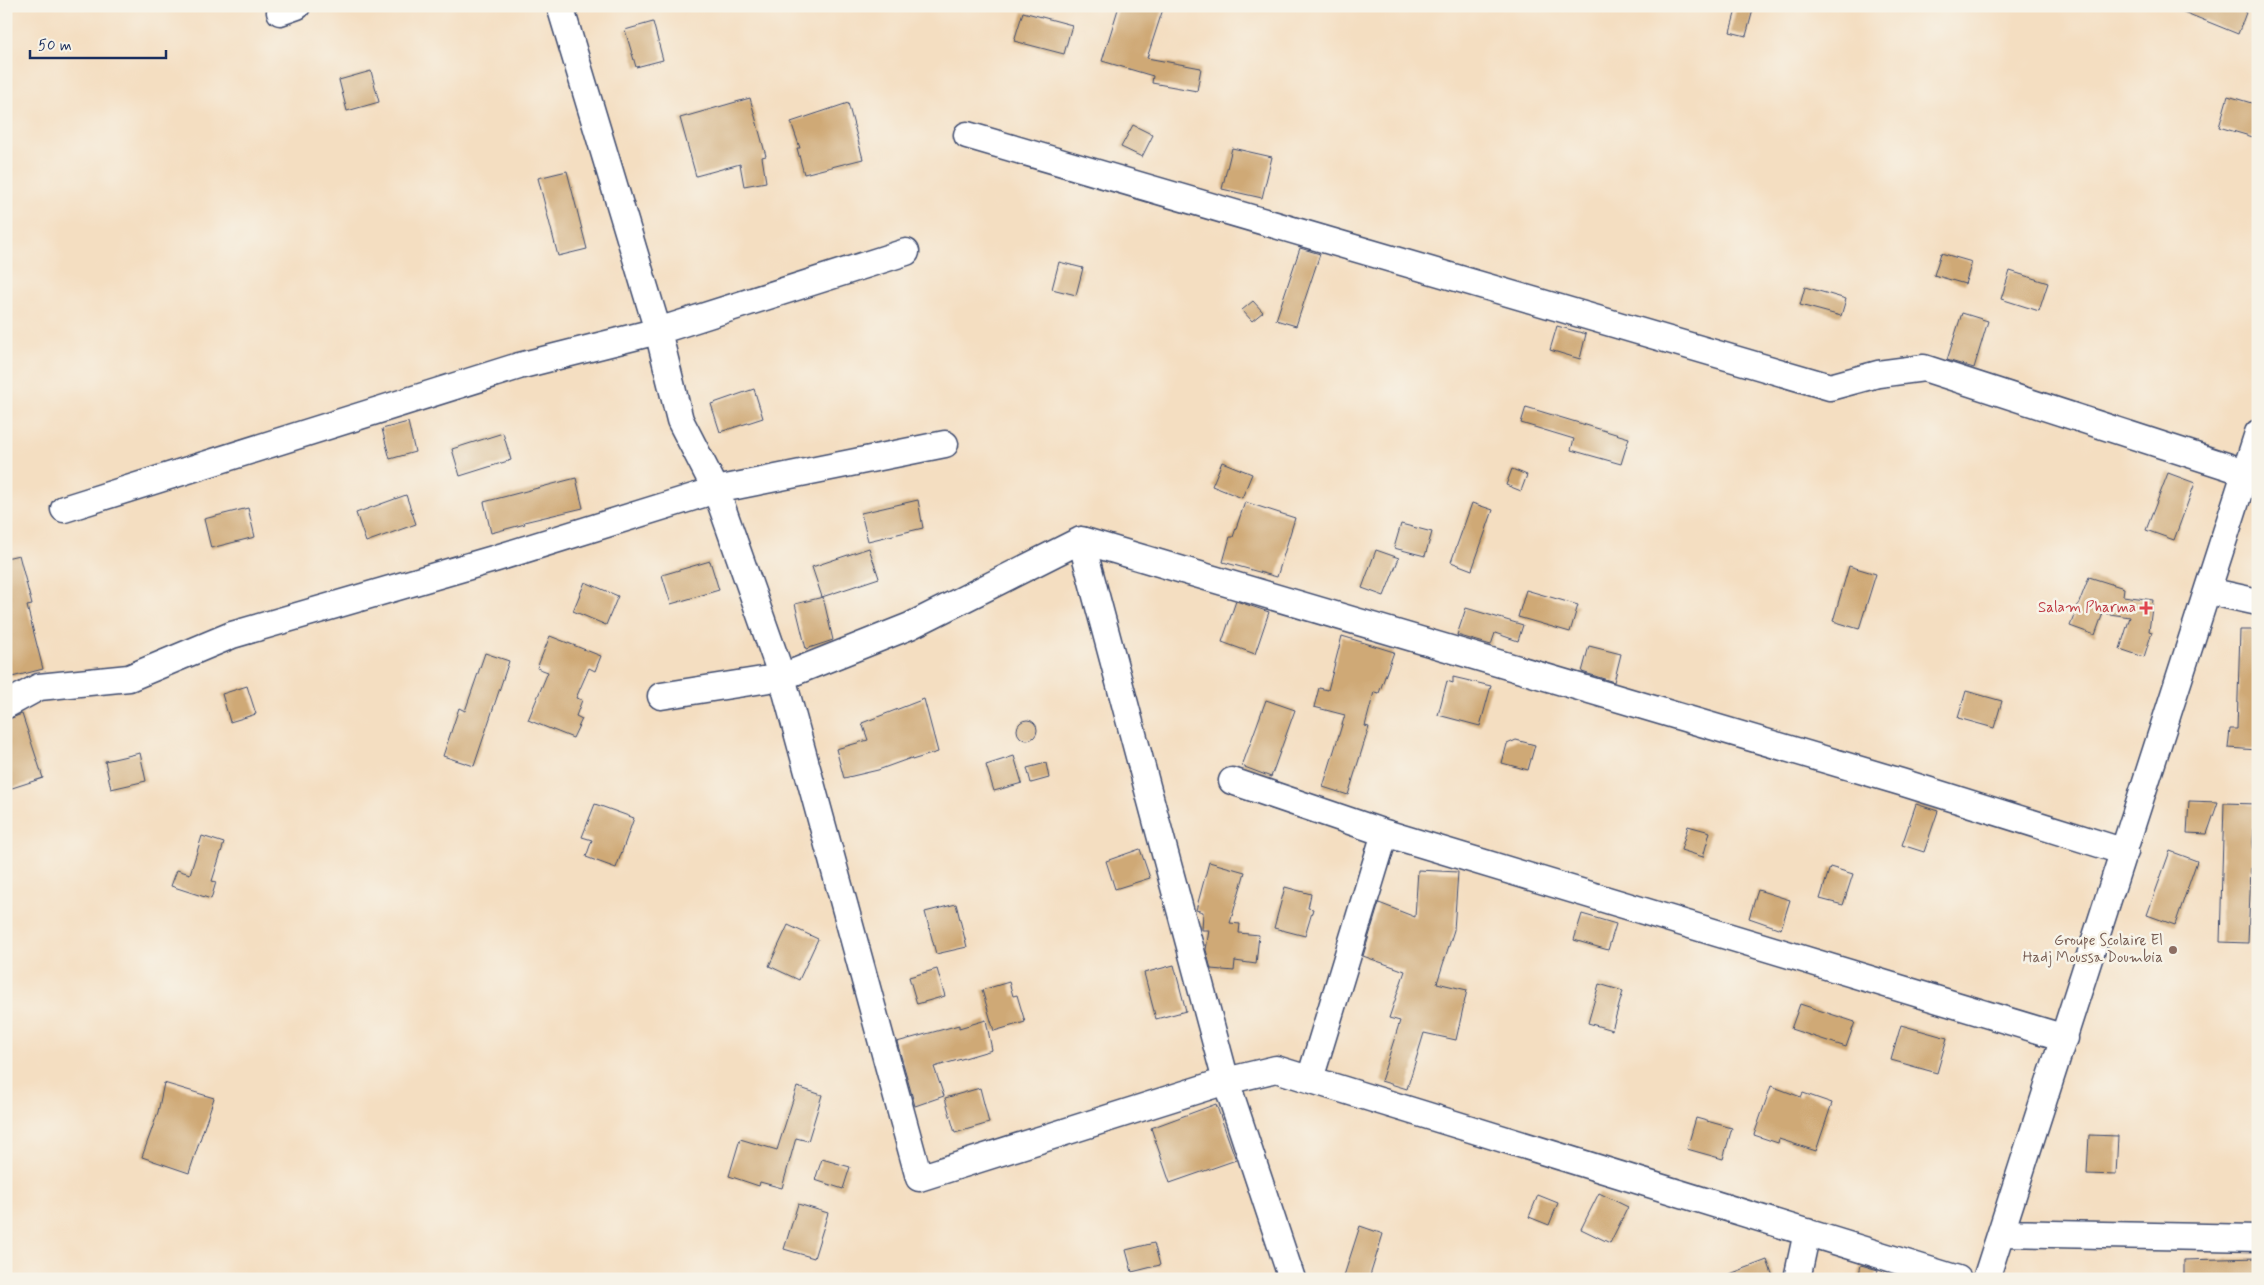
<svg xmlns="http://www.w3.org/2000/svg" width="2264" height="1285" font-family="Mynerve,sans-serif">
<rect width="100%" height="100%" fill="#f7f3e8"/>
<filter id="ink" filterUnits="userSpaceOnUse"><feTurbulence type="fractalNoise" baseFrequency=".02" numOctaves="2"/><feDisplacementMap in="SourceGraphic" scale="10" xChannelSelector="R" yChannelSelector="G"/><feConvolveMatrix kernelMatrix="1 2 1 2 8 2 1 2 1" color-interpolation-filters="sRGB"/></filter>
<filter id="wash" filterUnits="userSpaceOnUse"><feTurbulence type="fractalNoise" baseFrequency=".0096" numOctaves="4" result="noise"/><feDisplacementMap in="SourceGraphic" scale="20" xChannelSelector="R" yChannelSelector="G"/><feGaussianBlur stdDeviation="1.12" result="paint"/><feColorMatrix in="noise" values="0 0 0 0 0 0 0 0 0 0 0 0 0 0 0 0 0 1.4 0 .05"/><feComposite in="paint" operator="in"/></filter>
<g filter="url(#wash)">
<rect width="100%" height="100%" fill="#f4dec1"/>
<g id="blocks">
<path fill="#cfa976" d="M 1119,6 L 1164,6 L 1147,58 L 1201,68 L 1197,91 L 1152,83 L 1153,76 L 1102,61 Z
M 1737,6 L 1754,6 L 1746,36 L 1730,32 Z
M 2169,6 L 2237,6 L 2247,10 L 2238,34 Z
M 1023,12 L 1072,25 L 1064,54 L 1014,41 Z
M 653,22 L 663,60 L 636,67 L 625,30 Z
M 371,71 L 379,102 L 347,111 L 339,80 Z
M 2228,96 L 2258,105 L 2258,122 L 2253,137 L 2219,127 Z
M 750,98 L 766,156 L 762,157 L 766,182 L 744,186 L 740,164 L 696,176 L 680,118 Z
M 848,103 L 863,159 L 804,174 L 797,148 L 800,148 L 791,122 Z
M 1133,125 L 1153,135 L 1142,157 L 1121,147 Z
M 1232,148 L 1272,157 L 1262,198 L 1222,189 Z
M 567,171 L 587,249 L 558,256 L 538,178 Z
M 1300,248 L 1320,254 L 1296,326 L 1276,320 Z
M 1941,253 L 1972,262 L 1965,284 L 1934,275 Z
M 1059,262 L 1083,268 L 1076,295 L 1052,289 Z
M 2010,271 L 2048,283 L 2039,311 L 2001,299 Z
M 1805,287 L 1846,299 L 1841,316 L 1800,305 Z
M 1253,301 L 1263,312 L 1252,321 L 1242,310 Z
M 1962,313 L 1988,321 L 1974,368 L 1947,360 Z
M 1557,326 L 1586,334 L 1580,359 L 1550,350 Z
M 754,389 L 763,418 L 720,432 L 711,404 Z
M 1526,407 L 1629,438 L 1621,464 L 1571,450 L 1574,439 L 1521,423 Z
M 408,422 L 415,452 L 390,459 L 382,429 Z
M 503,433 L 511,460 L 460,476 L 452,449 Z
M 1222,462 L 1252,474 L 1242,498 L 1212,486 Z
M 1512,469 L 1527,475 L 1521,491 L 1506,485 Z
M 2168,473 L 2195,483 L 2174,540 L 2146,530 Z
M 576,478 L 583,508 L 524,522 L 525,524 L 491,533 L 484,502 Z
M 406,495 L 416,524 L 366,542 L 356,513 Z
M 918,500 L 923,528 L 868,541 L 861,513 Z
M 1245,502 L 1295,518 L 1277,577 L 1223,562 L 1230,537 L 1233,537 Z
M 1472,503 L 1493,510 L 1472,570 L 1451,562 Z
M 248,508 L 255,537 L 211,548 L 204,519 Z
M 1401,524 L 1432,532 L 1425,556 L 1394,548 Z
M 869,548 L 879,578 L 822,597 L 812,567 Z
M 1376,550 L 1399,558 L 1384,596 L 1362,588 Z
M 19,555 L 32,605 L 27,606 L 43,669 L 12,677 L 6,654 L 6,558 Z
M 710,561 L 719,590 L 671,604 L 662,575 Z
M 1849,566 L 1876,574 L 1859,629 L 1833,621 Z
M 2089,577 L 2124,588 L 2123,596 L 2153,600 L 2149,631 L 2152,632 L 2144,657 L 2120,649 L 2130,617 L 2103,613 L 2095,635 L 2070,626 Z
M 585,582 L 618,596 L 606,625 L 573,611 Z
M 1526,590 L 1578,605 L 1570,632 L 1518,617 Z
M 823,597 L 833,640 L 806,649 L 795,604 Z
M 1236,601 L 1269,612 L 1255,654 L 1222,642 Z
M 1466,608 L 1523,625 L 1518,641 L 1495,633 L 1491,645 L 1457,635 Z
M 2240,630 L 2258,630 L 2258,750 L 2228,748 L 2230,729 L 2237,729 Z
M 550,636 L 601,656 L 595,671 L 589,668 L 576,698 L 582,700 L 576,716 L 582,719 L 573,738 L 528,720 L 548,672 L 537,668 Z
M 1342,636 L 1394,652 L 1379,693 L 1374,692 L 1365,726 L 1369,727 L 1348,795 L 1323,787 L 1345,715 L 1314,707 L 1319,688 L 1328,690 Z
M 1589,646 L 1621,654 L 1614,682 L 1582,672 Z
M 485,653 L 509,661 L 474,766 L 443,756 L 459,708 L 465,711 Z
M 1453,677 L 1491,686 L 1480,726 L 1438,715 L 1447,681 L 1453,683 Z
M 247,686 L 256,714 L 230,722 L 222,694 Z
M 1966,691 L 2002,701 L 1994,728 L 1958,718 Z
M 924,699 L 938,752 L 912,760 L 911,758 L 878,770 L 844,778 L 836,749 L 868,740 L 862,723 Z
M 1266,700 L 1295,710 L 1271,777 L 1242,766 Z
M 22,714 L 43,778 L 6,790 L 6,720 Z
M1017 730a10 10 0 1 1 20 0a10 10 0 1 1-20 0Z
M 1516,740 L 1535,745 L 1528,770 L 1502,763 L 1507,744 Z
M 140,753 L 146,781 L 111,789 L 105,761 Z
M 1014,756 L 1022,783 L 994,791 L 986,765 Z
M 1046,763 L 1049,778 L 1031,783 L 1027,768 Z
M 2189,801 L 2218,802 L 2207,834 L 2187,833 Z
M 2224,803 L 2256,804 L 2253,842 L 2255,869 L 2251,868 L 2248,943 L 2220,942 Z
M 595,804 L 634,818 L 616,868 L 586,857 L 592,840 L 582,837 Z
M 1916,804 L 1938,811 L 1924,852 L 1902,845 Z
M 1688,826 L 1710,832 L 1703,857 L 1681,850 Z
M 202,836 L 224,843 L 212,881 L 216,882 L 211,899 L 171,886 L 177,870 L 190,874 Z
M 1140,849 L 1150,878 L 1115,889 L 1106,861 Z
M 2170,851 L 2197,861 L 2175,925 L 2147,915 Z
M 1209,862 L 1245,872 L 1230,923 L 1240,924 L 1239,933 L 1259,935 L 1256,964 L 1235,961 L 1234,971 L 1211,969 L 1206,950 L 1209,930 L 1202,930 L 1203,912 L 1196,910 Z
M 1830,867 L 1853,874 L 1843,905 L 1820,899 Z
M 1418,870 L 1458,872 L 1454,930 L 1437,983 L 1467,990 L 1456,1040 L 1424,1033 L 1407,1089 L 1381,1081 L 1400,1021 L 1389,1018 L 1405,971 L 1363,956 L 1379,903 L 1415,917 Z
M 1285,887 L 1311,894 L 1308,908 L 1313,909 L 1305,936 L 1274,928 Z
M 1758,890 L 1790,900 L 1781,929 L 1749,918 Z
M 956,904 L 967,947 L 936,954 L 925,912 Z
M 1582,914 L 1616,924 L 1608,950 L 1574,940 Z
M 788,925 L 818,939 L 799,980 L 769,966 Z
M 1174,965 L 1186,1011 L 1156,1019 L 1144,973 Z
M 937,969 L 945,996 L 917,1004 L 909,977 Z
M 1009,982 L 1013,996 L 1017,995 L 1025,1022 L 994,1031 L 982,990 Z
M 1599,984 L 1623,991 L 1612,1030 L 1588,1023 Z
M 1800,1004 L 1855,1022 L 1846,1047 L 1791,1029 Z
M 986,1020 L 992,1050 L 934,1067 L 944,1096 L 915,1106 L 897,1042 L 959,1025 L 959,1028 Z
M 1901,1025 L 1947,1038 L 1937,1073 L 1891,1060 Z
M 164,1083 L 214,1098 L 189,1173 L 142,1157 L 158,1112 Z
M 1771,1086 L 1801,1097 L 1803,1093 L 1832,1103 L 1816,1151 L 1779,1139 L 1778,1143 L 1754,1135 Z
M 797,1087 L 822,1095 L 808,1141 L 796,1138 L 782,1188 L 760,1182 L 759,1186 L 729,1176 L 740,1139 L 777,1150 Z
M 980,1088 L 989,1123 L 955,1133 L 945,1098 Z
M 1216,1104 L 1236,1160 L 1170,1183 L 1151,1128 Z
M 1696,1118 L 1732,1128 L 1723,1159 L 1687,1149 Z
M 2089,1135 L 2118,1136 L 2116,1175 L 2087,1174 Z
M 822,1159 L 850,1167 L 843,1189 L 815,1180 Z
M 1599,1193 L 1628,1207 L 1610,1243 L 1581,1229 Z
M 1538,1195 L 1558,1203 L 1549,1225 L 1529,1217 Z
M 798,1204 L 828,1213 L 814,1258 L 784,1249 Z
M 1360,1226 L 1383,1234 L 1369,1279 L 1343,1279 Z
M 1154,1243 L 1160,1265 L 1132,1272 L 1126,1250 Z
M 2258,1258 L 2258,1279 L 2184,1279 L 2184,1260 Z
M 1767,1260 L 1774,1279 L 1722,1279 L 1722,1277 Z
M 1861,1265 L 1878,1270 L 1875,1279 L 1858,1279 Z"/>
</g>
</g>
<g filter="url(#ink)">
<use href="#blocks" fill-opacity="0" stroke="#3c496d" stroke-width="1"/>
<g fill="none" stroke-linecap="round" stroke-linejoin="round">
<g stroke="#3c496d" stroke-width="29">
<path id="minor" d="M 560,6 L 658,331 L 680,420 L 716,490 L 945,444
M 280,12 L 297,6
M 967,135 L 1830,387 L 1878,374 L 1924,368 L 2245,472
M 64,509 L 519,366 L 658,331 L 906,252
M 1081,540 L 1901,782 L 2125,852
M 2208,591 L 2258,602
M 6,705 L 39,687 L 129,678 L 232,635 L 497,558 L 716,490 L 782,677 L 661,696
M 1232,781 L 1385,833 L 2065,1038
M 1310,1079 L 1385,833
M 2002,1233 L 2258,1238
M 1292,1279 L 1226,1081 L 1081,540 L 910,626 L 782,677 L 919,1178 L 1226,1081 L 1276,1069 L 1958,1279
M 1797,1279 L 1807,1232
M 1986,1279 L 2258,433"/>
</g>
<use href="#minor" stroke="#fff" stroke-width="26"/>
</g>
</g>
<path fill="#e0444e" stroke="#f7f3e8" stroke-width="2" d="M2143.5 600.5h5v5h5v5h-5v5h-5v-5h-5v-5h5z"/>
<circle fill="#8d6e63" stroke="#f7f3e8" stroke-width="2" cx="2173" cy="950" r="5"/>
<g text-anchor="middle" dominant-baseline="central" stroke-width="5" stroke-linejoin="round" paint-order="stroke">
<g font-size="15" fill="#be3a42" stroke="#f7f3e8" text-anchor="end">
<text x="2136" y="608">Salam Pharma</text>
</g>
<g font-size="15" fill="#785e54" stroke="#f7f3e8" text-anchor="end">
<text x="2163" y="941">Groupe Scolaire El<tspan x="2163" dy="17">Hadj Moussa Doumbia</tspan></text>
</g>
</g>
<rect width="2264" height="1285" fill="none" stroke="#f7f3e8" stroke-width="25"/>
<path d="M30 50v8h136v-8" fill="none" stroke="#1b2f5e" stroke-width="2.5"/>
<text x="38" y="50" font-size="15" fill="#1b2f5e" stroke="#f7f3e8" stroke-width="4" paint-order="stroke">50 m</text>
</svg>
